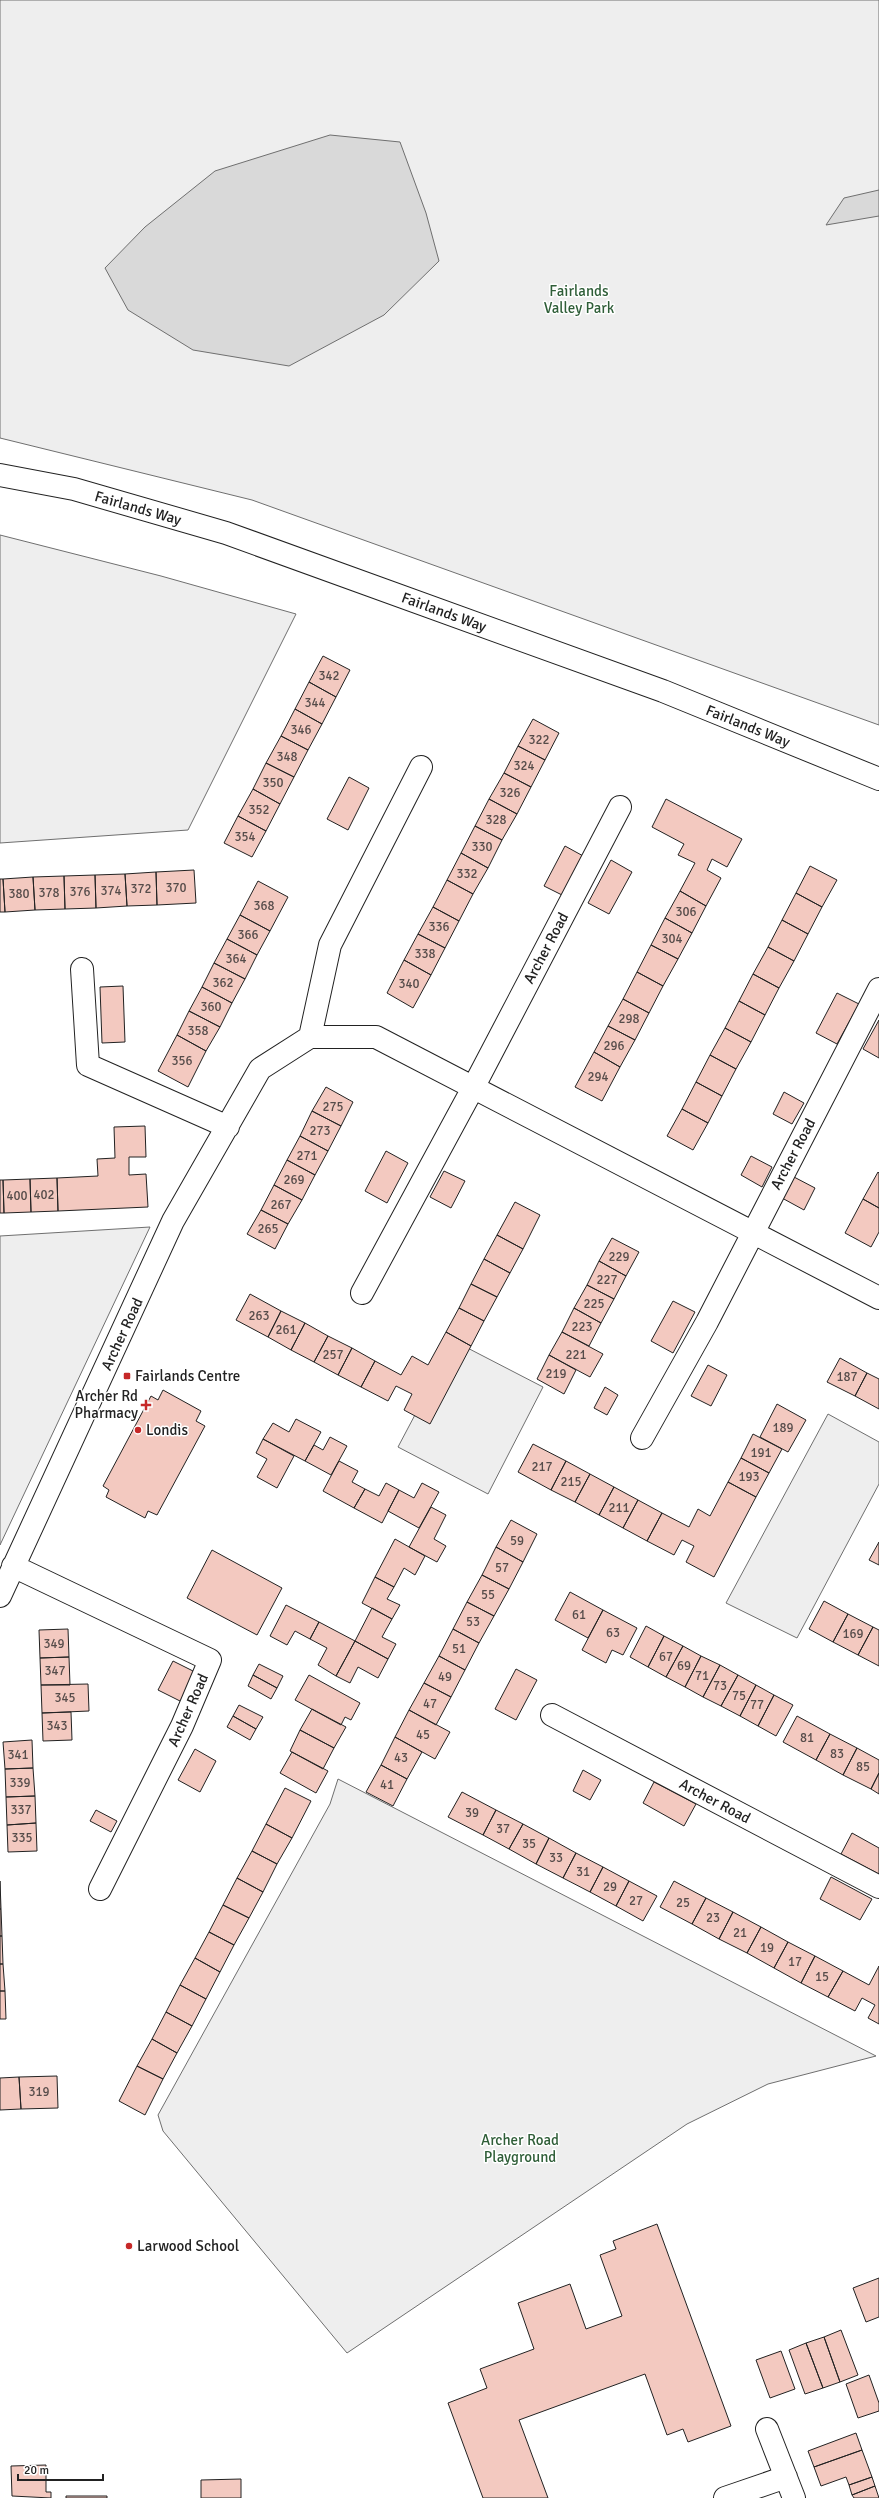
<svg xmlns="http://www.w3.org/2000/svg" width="879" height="2498" font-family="Signika,sans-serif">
<rect width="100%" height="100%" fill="#fff"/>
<path fill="#eee" stroke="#6f6f6f" d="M 0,0 L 879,0 L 879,725 L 252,500 L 0,438 Z
M 0,535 L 161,576 L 296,614 L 188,830 L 0,843 Z
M 150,1227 L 0,1545 L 0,1236 Z
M 454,1341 L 543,1387 L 488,1494 L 398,1447 Z
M 828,1414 L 879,1442 L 879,1484 L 797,1638 L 726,1603 Z
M 338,1779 L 876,2056 L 768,2084 L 687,2124 L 347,2353 L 163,2131 L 158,2115 L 330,1804 Z"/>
<path fill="#d9d9d9" stroke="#6f6f6f" d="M 330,135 L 400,142 L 426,213 L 439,261 L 384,315 L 289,366 L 193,350 L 128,310 L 105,268 L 145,227 L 215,171 Z
M 879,190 L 879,216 L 826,225 L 844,198 Z"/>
<path fill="#f3c9c0" stroke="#222" d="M 323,656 L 350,670 L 336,697 L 309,682 Z
M 309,682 L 336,697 L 322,724 L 295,709 Z
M 295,709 L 322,724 L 308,750 L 281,736 Z
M 533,719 L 559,733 L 545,760 L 518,746 Z
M 281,736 L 308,750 L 294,777 L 266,763 Z
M 518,746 L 545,760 L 531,787 L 504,773 Z
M 266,763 L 294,777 L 280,804 L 253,789 Z
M 504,773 L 531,787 L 517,814 L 489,799 Z
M 349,777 L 369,788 L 348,830 L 327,819 Z
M 253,789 L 280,804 L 266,831 L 238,816 Z
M 489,799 L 517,814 L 502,840 L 475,826 Z
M 666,799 L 742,839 L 727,867 L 712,859 L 707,870 L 721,878 L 706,906 L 680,891 L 695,863 L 678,855 L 684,844 L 652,827 Z
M 238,816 L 266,831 L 252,857 L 224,843 Z
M 475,826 L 502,840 L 488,868 L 461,853 Z
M 565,846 L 585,857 L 564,896 L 544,886 Z
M 461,853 L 488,868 L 473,894 L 447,880 Z
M 611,860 L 632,872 L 609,914 L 588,903 Z
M 810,866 L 837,880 L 822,907 L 796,893 Z
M 194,870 L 196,903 L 157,905 L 156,872 Z
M 156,872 L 157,905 L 127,906 L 125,874 Z
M 125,874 L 127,906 L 96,908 L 95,875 Z
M 95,875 L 96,908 L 65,909 L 64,876 Z
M 64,876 L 65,909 L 35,910 L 33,877 Z
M 33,877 L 35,910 L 5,912 L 3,879 Z
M 0,879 L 3,879 L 5,912 L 0,912 Z
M 447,880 L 473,894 L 459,921 L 433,907 Z
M 258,881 L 288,897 L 270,931 L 240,915 Z
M 680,891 L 706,906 L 692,933 L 665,918 Z
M 796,893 L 822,907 L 808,934 L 782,920 Z
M 433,907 L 459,921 L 445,948 L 418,934 Z
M 240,915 L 270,931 L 257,955 L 227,939 Z
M 665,918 L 692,933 L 678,959 L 651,945 Z
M 782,920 L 808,934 L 794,961 L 768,947 Z
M 418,934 L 445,948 L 431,975 L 404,960 Z
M 227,939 L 257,955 L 245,979 L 214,963 Z
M 651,945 L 678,959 L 663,986 L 637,972 Z
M 768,947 L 794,961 L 779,988 L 753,974 Z
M 404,960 L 431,975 L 413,1008 L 387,993 Z
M 214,963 L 245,979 L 232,1003 L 202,987 Z
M 637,972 L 663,986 L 649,1013 L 623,999 Z
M 753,974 L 779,988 L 765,1015 L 739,1001 Z
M 123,986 L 125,1042 L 102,1043 L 100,987 Z
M 202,987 L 232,1003 L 220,1027 L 189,1011 Z
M 837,993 L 859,1004 L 837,1044 L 816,1033 Z
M 623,999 L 649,1013 L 635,1040 L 608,1026 Z
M 739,1001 L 765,1015 L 751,1042 L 725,1028 Z
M 189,1011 L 220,1027 L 206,1051 L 177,1035 Z
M 879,1020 L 879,1058 L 863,1049 Z
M 608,1026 L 635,1040 L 620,1067 L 594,1052 Z
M 725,1028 L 751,1042 L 736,1069 L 710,1055 Z
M 177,1035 L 206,1051 L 188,1087 L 158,1071 Z
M 594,1052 L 620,1067 L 602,1101 L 575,1087 Z
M 710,1055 L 736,1069 L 722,1096 L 696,1082 Z
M 696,1082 L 722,1096 L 708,1123 L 682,1109 Z
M 326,1087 L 353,1102 L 341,1126 L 312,1111 Z
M 784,1092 L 804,1103 L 792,1124 L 773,1114 Z
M 682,1109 L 708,1123 L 693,1150 L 667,1136 Z
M 312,1111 L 341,1126 L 328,1151 L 300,1136 Z
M 145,1126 L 146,1157 L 129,1157 L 129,1175 L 146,1174 L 148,1207 L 58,1211 L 57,1178 L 98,1176 L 97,1159 L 115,1158 L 114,1127 Z
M 300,1136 L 328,1151 L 315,1175 L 287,1160 Z
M 386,1151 L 408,1163 L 387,1203 L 365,1191 Z
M 751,1156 L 772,1167 L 762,1187 L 741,1175 Z
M 287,1160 L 315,1175 L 302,1200 L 274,1185 Z
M 444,1171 L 465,1181 L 451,1208 L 430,1197 Z
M 878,1172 L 879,1173 L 879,1208 L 863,1199 Z
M 794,1177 L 815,1188 L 804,1210 L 782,1198 Z
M 57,1178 L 58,1211 L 31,1212 L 30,1179 Z
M 30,1179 L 31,1212 L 4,1213 L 3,1180 Z
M 0,1180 L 3,1180 L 4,1213 L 0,1213 Z
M 274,1185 L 302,1200 L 288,1224 L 261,1210 Z
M 863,1199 L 879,1208 L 879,1232 L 871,1247 L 845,1233 Z
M 515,1202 L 540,1215 L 523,1249 L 497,1235 Z
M 261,1210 L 288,1224 L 275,1249 L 247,1234 Z
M 497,1235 L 523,1249 L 510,1273 L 484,1259 Z
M 612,1238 L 639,1252 L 626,1276 L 599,1261 Z
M 484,1259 L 510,1273 L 497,1297 L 471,1284 Z
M 599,1261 L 626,1276 L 614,1299 L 587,1285 Z
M 471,1284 L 497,1297 L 484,1321 L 459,1308 Z
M 587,1285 L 614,1299 L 601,1323 L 574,1308 Z
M 250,1294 L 281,1311 L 268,1337 L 236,1320 Z
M 673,1301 L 695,1312 L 673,1353 L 651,1341 Z
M 459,1308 L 484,1321 L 471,1346 L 446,1332 Z
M 574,1308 L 601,1323 L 589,1346 L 562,1332 Z
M 281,1311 L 305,1323 L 291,1350 L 268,1337 Z
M 305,1323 L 328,1336 L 314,1362 L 291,1350 Z
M 446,1332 L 471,1346 L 430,1424 L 404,1410 L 412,1394 L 396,1386 L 388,1401 L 361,1387 L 375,1361 L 401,1375 L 412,1356 L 428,1365 Z
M 562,1332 L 603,1354 L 590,1377 L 549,1355 Z
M 328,1336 L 352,1348 L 338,1375 L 314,1362 Z
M 352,1348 L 375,1361 L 361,1387 L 338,1375 Z
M 549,1355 L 576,1370 L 564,1394 L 537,1379 Z
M 840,1358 L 867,1373 L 855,1396 L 827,1382 Z
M 708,1365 L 727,1375 L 711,1406 L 691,1396 Z
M 867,1373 L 879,1379 L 879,1409 L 855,1396 Z
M 605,1387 L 618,1395 L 607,1415 L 594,1408 Z
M 163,1390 L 201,1411 L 196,1421 L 205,1426 L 157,1515 L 148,1511 L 145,1518 L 106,1497 L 109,1490 L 103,1486 L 151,1396 L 158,1400 Z
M 777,1404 L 806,1420 L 788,1452 L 760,1437 Z
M 296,1419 L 321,1432 L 305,1461 L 263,1439 L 273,1423 L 289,1432 Z
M 753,1434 L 782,1449 L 769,1473 L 741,1458 Z
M 330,1437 L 347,1446 L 331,1475 L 305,1461 L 314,1445 L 323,1450 Z
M 263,1439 L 294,1456 L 277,1488 L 257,1477 L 267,1459 L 256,1453 Z
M 533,1444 L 566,1461 L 551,1490 L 518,1472 Z
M 741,1458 L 769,1473 L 756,1497 L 728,1482 Z
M 339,1461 L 358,1471 L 352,1482 L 365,1489 L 354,1508 L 323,1491 Z
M 566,1461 L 590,1474 L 575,1502 L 551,1490 Z
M 590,1474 L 614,1487 L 599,1515 L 575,1502 Z
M 728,1482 L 756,1497 L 714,1577 L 686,1562 L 694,1546 L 682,1540 L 674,1555 L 647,1541 L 662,1513 L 689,1527 L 698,1509 L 710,1516 Z
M 386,1483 L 399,1490 L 382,1523 L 354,1508 L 365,1489 L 379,1496 Z
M 422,1483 L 439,1492 L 419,1528 L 388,1511 L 399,1490 L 414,1498 Z
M 614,1487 L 638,1500 L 623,1528 L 599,1515 Z
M 638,1500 L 662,1513 L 647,1541 L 623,1528 Z
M 431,1507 L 446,1515 L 434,1539 L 446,1546 L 437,1562 L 409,1547 Z
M 511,1520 L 537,1534 L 523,1562 L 496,1547 Z
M 395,1539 L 425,1556 L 415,1575 L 404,1568 L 394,1587 L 375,1577 Z
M 879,1542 L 879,1565 L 869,1560 Z
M 496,1547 L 523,1562 L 509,1589 L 482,1575 Z
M 212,1550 L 282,1588 L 257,1635 L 187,1598 Z
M 482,1575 L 509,1589 L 494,1616 L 467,1602 Z
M 375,1577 L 394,1587 L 387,1599 L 400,1605 L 392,1619 L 362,1603 Z
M 570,1592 L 603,1610 L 588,1638 L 555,1620 Z
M 824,1601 L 848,1614 L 833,1642 L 809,1629 Z
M 467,1602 L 494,1616 L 479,1643 L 453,1629 Z
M 286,1605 L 319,1622 L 310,1639 L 295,1631 L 287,1645 L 270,1636 Z
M 372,1608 L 392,1619 L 382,1637 L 396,1644 L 388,1659 L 355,1641 Z
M 603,1610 L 637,1628 L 623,1655 L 612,1650 L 606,1663 L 582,1650 Z
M 848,1614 L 873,1627 L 858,1655 L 833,1642 Z
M 319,1622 L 355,1641 L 336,1676 L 318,1665 L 327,1648 L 310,1639 Z
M 646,1626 L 664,1636 L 648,1667 L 630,1657 Z
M 873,1627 L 879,1630 L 879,1666 L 858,1655 Z
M 68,1629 L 69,1657 L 40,1658 L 39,1630 Z
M 453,1629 L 479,1643 L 465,1670 L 439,1656 Z
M 664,1636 L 683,1646 L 666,1677 L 648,1667 Z
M 355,1641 L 388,1659 L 378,1678 L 358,1667 L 350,1683 L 336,1676 Z
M 683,1646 L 701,1656 L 685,1687 L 666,1677 Z
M 439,1656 L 465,1670 L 451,1697 L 424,1683 Z
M 701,1656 L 720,1665 L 703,1697 L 685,1687 Z
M 69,1657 L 70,1685 L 41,1685 L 40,1658 Z
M 173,1661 L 197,1673 L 182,1702 L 158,1690 Z
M 259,1664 L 283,1676 L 277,1688 L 253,1675 Z
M 720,1665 L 738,1675 L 721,1706 L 703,1697 Z
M 516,1669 L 537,1680 L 516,1720 L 495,1709 Z
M 253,1675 L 277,1688 L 271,1699 L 248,1686 Z
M 309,1675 L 360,1703 L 351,1720 L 345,1717 L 341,1725 L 295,1700 Z
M 738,1675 L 756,1685 L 740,1716 L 721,1706 Z
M 424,1683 L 451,1697 L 436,1725 L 409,1710 Z
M 88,1684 L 89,1711 L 42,1713 L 41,1685 Z
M 756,1685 L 774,1695 L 758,1726 L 740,1716 Z
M 774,1695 L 793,1705 L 776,1736 L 758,1726 Z
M 239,1705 L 263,1717 L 256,1729 L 233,1716 Z
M 312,1709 L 346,1727 L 334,1748 L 300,1730 Z
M 409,1710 L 450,1732 L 435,1759 L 395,1737 Z
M 71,1712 L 72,1740 L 43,1741 L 42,1713 Z
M 233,1716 L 256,1729 L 250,1740 L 227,1727 Z
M 797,1716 L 830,1734 L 816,1760 L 783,1742 Z
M 300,1730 L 334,1748 L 323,1769 L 290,1751 Z
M 830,1734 L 857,1748 L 843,1775 L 816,1760 Z
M 395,1737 L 422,1752 L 407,1779 L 381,1765 Z
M 32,1740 L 33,1768 L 5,1769 L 3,1742 Z
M 857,1748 L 879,1760 L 879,1773 L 871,1789 L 843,1775 Z
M 195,1749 L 216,1761 L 200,1792 L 178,1780 Z
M 292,1752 L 328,1771 L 316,1793 L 280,1773 Z
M 381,1765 L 407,1779 L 393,1806 L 366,1792 Z
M 33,1768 L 35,1796 L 6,1797 L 5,1769 Z
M 583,1770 L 601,1780 L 590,1800 L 573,1791 Z
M 879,1773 L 879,1794 L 871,1789 Z
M 654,1782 L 696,1804 L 684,1826 L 643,1803 Z
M 285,1788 L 311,1801 L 292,1838 L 266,1824 Z
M 462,1792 L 496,1810 L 483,1835 L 448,1817 Z
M 35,1796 L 36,1823 L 7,1825 L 6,1797 Z
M 96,1810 L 117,1821 L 111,1832 L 90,1821 Z
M 496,1810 L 523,1824 L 509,1849 L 483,1835 Z
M 36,1823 L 37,1851 L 8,1852 L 7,1825 Z
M 266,1824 L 292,1838 L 277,1864 L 252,1851 Z
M 523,1824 L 549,1838 L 536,1864 L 509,1849 Z
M 852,1833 L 879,1848 L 879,1874 L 841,1854 Z
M 549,1838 L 576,1853 L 563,1878 L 536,1864 Z
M 252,1851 L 277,1864 L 263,1892 L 237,1878 Z
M 576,1853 L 603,1867 L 590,1892 L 563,1878 Z
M 603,1867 L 629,1881 L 616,1906 L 590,1892 Z
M 831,1877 L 872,1899 L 860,1920 L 820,1899 Z
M 237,1878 L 263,1892 L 249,1918 L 223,1905 Z
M 0,1881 L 1,1909 L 0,1909 Z
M 629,1881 L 657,1896 L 643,1921 L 616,1906 Z
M 674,1881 L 706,1898 L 692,1924 L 660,1907 Z
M 706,1898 L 733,1912 L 719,1939 L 692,1924 Z
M 223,1905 L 249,1918 L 234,1945 L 209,1932 Z
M 0,1909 L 1,1909 L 2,1936 L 0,1936 Z
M 733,1912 L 761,1927 L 747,1953 L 719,1939 Z
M 761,1927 L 788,1942 L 774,1968 L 747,1953 Z
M 209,1932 L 234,1945 L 220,1972 L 195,1958 Z
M 0,1936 L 2,1936 L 3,1964 L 0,1964 Z
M 788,1942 L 815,1956 L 801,1983 L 774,1968 Z
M 815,1956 L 843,1971 L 828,1997 L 801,1983 Z
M 195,1958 L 220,1972 L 206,1999 L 180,1985 Z
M 0,1964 L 3,1964 L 5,1991 L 0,1991 Z
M 879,1966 L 879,2024 L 868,2018 L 875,2005 L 862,1998 L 855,2011 L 828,1997 L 843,1971 L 869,1985 Z
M 180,1985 L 206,1999 L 192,2026 L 166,2012 Z
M 0,1991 L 5,1991 L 6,2019 L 0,2019 Z
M 166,2012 L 192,2026 L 177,2053 L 152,2039 Z
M 152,2039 L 177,2053 L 163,2079 L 137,2066 Z
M 137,2066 L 163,2079 L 145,2115 L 119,2101 Z
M 57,2076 L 58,2108 L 21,2109 L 19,2077 Z
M 19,2077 L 21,2109 L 0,2110 L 0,2078 Z
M 657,2224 L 731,2426 L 688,2442 L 683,2429 L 667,2435 L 645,2374 L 519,2420 L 548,2498 L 483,2498 L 448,2403 L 487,2388 L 480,2369 L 534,2349 L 518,2303 L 570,2284 L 586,2329 L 622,2316 L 600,2255 L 616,2249 L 613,2241 Z
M 879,2278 L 879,2317 L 866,2322 L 853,2288 Z
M 841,2330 L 858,2375 L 840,2382 L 824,2337 Z
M 824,2337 L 840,2382 L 823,2388 L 806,2343 Z
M 806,2343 L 823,2388 L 805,2394 L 789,2350 Z
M 781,2351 L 795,2389 L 770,2398 L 756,2360 Z
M 869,2375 L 879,2403 L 879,2411 L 858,2418 L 846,2384 Z
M 856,2433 L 862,2450 L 814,2467 L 808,2451 Z
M 862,2450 L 872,2477 L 849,2485 L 846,2477 L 821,2486 L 814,2467 Z
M 46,2465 L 46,2492 L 51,2492 L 51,2498 L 12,2496 L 11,2466 Z
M 872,2477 L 875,2486 L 852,2495 L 849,2485 Z
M 241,2479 L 241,2498 L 201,2498 L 201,2480 Z
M 875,2486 L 879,2498 L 854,2498 L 852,2495 Z
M 66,2496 L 107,2496 L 107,2498 L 66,2498 Z"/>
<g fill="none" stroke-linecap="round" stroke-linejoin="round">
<g stroke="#222" stroke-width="24">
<path id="minor" d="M 82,969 L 88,1065 L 228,1127
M 310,1037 L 330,945 L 421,767
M 362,1293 L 473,1088 L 620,807
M 642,1438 L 707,1322 L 879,989
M 13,1566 L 210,1660 L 182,1726 L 100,1889
M 0,1596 L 173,1221 L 260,1069 L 310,1037 L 376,1037 L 879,1298
M 552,1715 L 879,1887
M 767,2429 L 794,2498
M 725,2498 L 786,2477"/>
</g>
<g stroke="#222" stroke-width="24">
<path id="primary" d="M 0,475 L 74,489 L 226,533 L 663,691 L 879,779"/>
</g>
<use href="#minor" stroke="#fff" stroke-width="22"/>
<use href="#primary" stroke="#fff" stroke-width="22"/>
</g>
<g fill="#c62828" stroke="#fff" stroke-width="1.5">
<rect x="123" y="1372" width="8" height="8" rx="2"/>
<path d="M144 1399h4v4h4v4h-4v4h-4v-4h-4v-4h4z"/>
<circle cx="138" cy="1430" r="4"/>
<circle cx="129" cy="2246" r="4"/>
</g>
<g text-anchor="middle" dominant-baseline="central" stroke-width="3" stroke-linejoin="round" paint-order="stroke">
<g font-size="13" fill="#564c4a">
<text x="329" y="676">342</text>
<text x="315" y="703">344</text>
<text x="301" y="730">346</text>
<text x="539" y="740">322</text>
<text x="287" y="757">348</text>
<text x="524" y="766">324</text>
<text x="273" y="783">350</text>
<text x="510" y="793">326</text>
<text x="259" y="810">352</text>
<text x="496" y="820">328</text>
<text x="245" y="837">354</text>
<text x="482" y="847">330</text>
<text x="467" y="874">332</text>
<text x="176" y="888">370</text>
<text x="141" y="889">372</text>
<text x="111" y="891">374</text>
<text x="80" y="892">376</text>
<text x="49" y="893">378</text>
<text x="19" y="894">380</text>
<text x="264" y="906">368</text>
<text x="686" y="912">306</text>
<text x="439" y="927">336</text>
<text x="248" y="935">366</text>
<text x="672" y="939">304</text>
<text x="425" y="954">338</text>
<text x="236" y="959">364</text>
<text x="223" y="983">362</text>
<text x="409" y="984">340</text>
<text x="211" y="1007">360</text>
<text x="629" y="1019">298</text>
<text x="198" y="1031">358</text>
<text x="614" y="1046">296</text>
<text x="182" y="1061">356</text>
<text x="598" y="1077">294</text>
<text x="333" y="1107">275</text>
<text x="320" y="1131">273</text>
<text x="307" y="1156">271</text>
<text x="294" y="1180">269</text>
<text x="44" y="1195">402</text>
<text x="17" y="1196">400</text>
<text x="281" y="1205">267</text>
<text x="268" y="1229">265</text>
<text x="619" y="1257">229</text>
<text x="607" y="1280">227</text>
<text x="594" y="1304">225</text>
<text x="259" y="1316">263</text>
<text x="582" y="1327">223</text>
<text x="286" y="1330">261</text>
<text x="333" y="1355">257</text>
<text x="576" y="1355">221</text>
<text x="556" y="1374">219</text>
<text x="847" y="1377">187</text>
<text x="783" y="1428">189</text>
<text x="761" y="1453">191</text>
<text x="542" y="1467">217</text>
<text x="749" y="1477">193</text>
<text x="571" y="1482">215</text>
<text x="619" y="1508">211</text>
<text x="517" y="1541">59</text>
<text x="502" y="1568">57</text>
<text x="488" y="1595">55</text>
<text x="579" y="1615">61</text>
<text x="473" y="1622">53</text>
<text x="613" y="1633">63</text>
<text x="853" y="1634">169</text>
<text x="54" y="1644">349</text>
<text x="459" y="1649">51</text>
<text x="666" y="1657">67</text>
<text x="684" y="1666">69</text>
<text x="55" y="1671">347</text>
<text x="702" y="1676">71</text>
<text x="445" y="1677">49</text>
<text x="720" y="1686">73</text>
<text x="739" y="1696">75</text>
<text x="65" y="1698">345</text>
<text x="430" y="1704">47</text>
<text x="757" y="1705">77</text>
<text x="57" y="1726">343</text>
<text x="423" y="1735">45</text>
<text x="807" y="1738">81</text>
<text x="837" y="1754">83</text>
<text x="18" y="1755">341</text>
<text x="401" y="1758">43</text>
<text x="863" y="1767">85</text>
<text x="20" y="1783">339</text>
<text x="387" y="1785">41</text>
<text x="21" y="1810">337</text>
<text x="472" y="1813">39</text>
<text x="503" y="1829">37</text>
<text x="22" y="1838">335</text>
<text x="529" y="1844">35</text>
<text x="556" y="1858">33</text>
<text x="583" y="1872">31</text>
<text x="610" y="1887">29</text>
<text x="636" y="1901">27</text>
<text x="683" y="1903">25</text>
<text x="713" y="1918">23</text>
<text x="740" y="1933">21</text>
<text x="767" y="1948">19</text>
<text x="795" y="1962">17</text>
<text x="822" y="1977">15</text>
<text x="39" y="2092">319</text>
</g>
<g font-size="15" fill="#2f5e38" stroke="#fff">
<text x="579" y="291">Fairlands<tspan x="579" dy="17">Valley Park</tspan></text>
<text x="520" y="2140">Archer Road<tspan x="520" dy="17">Playground</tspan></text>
</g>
<g font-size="15" fill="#222" stroke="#fff">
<text transform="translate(138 508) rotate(16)">Fairlands Way</text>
<text transform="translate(444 612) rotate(20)">Fairlands Way</text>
<text transform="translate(748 726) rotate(22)">Fairlands Way</text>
<text transform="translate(546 948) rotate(-62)">Archer Road</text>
<text transform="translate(793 1154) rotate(-62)">Archer Road</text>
<text transform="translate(122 1334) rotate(-65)">Archer Road</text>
<text transform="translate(188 1710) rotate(-66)">Archer Road</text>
<text transform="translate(715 1801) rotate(28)">Archer Road</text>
</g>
<g font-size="15" fill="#222" stroke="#fff" text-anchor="start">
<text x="135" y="1376">Fairlands Centre</text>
<text x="138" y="1396" text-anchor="end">Archer Rd<tspan x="138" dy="17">Pharmacy</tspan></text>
<text x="146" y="1430">Londis</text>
<text x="137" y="2246">Larwood School</text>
</g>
</g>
<path d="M18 2474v6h85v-6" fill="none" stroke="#222222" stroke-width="2"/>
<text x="24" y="2474" font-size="12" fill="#222222" stroke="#ffffff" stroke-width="3" paint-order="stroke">20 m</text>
</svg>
